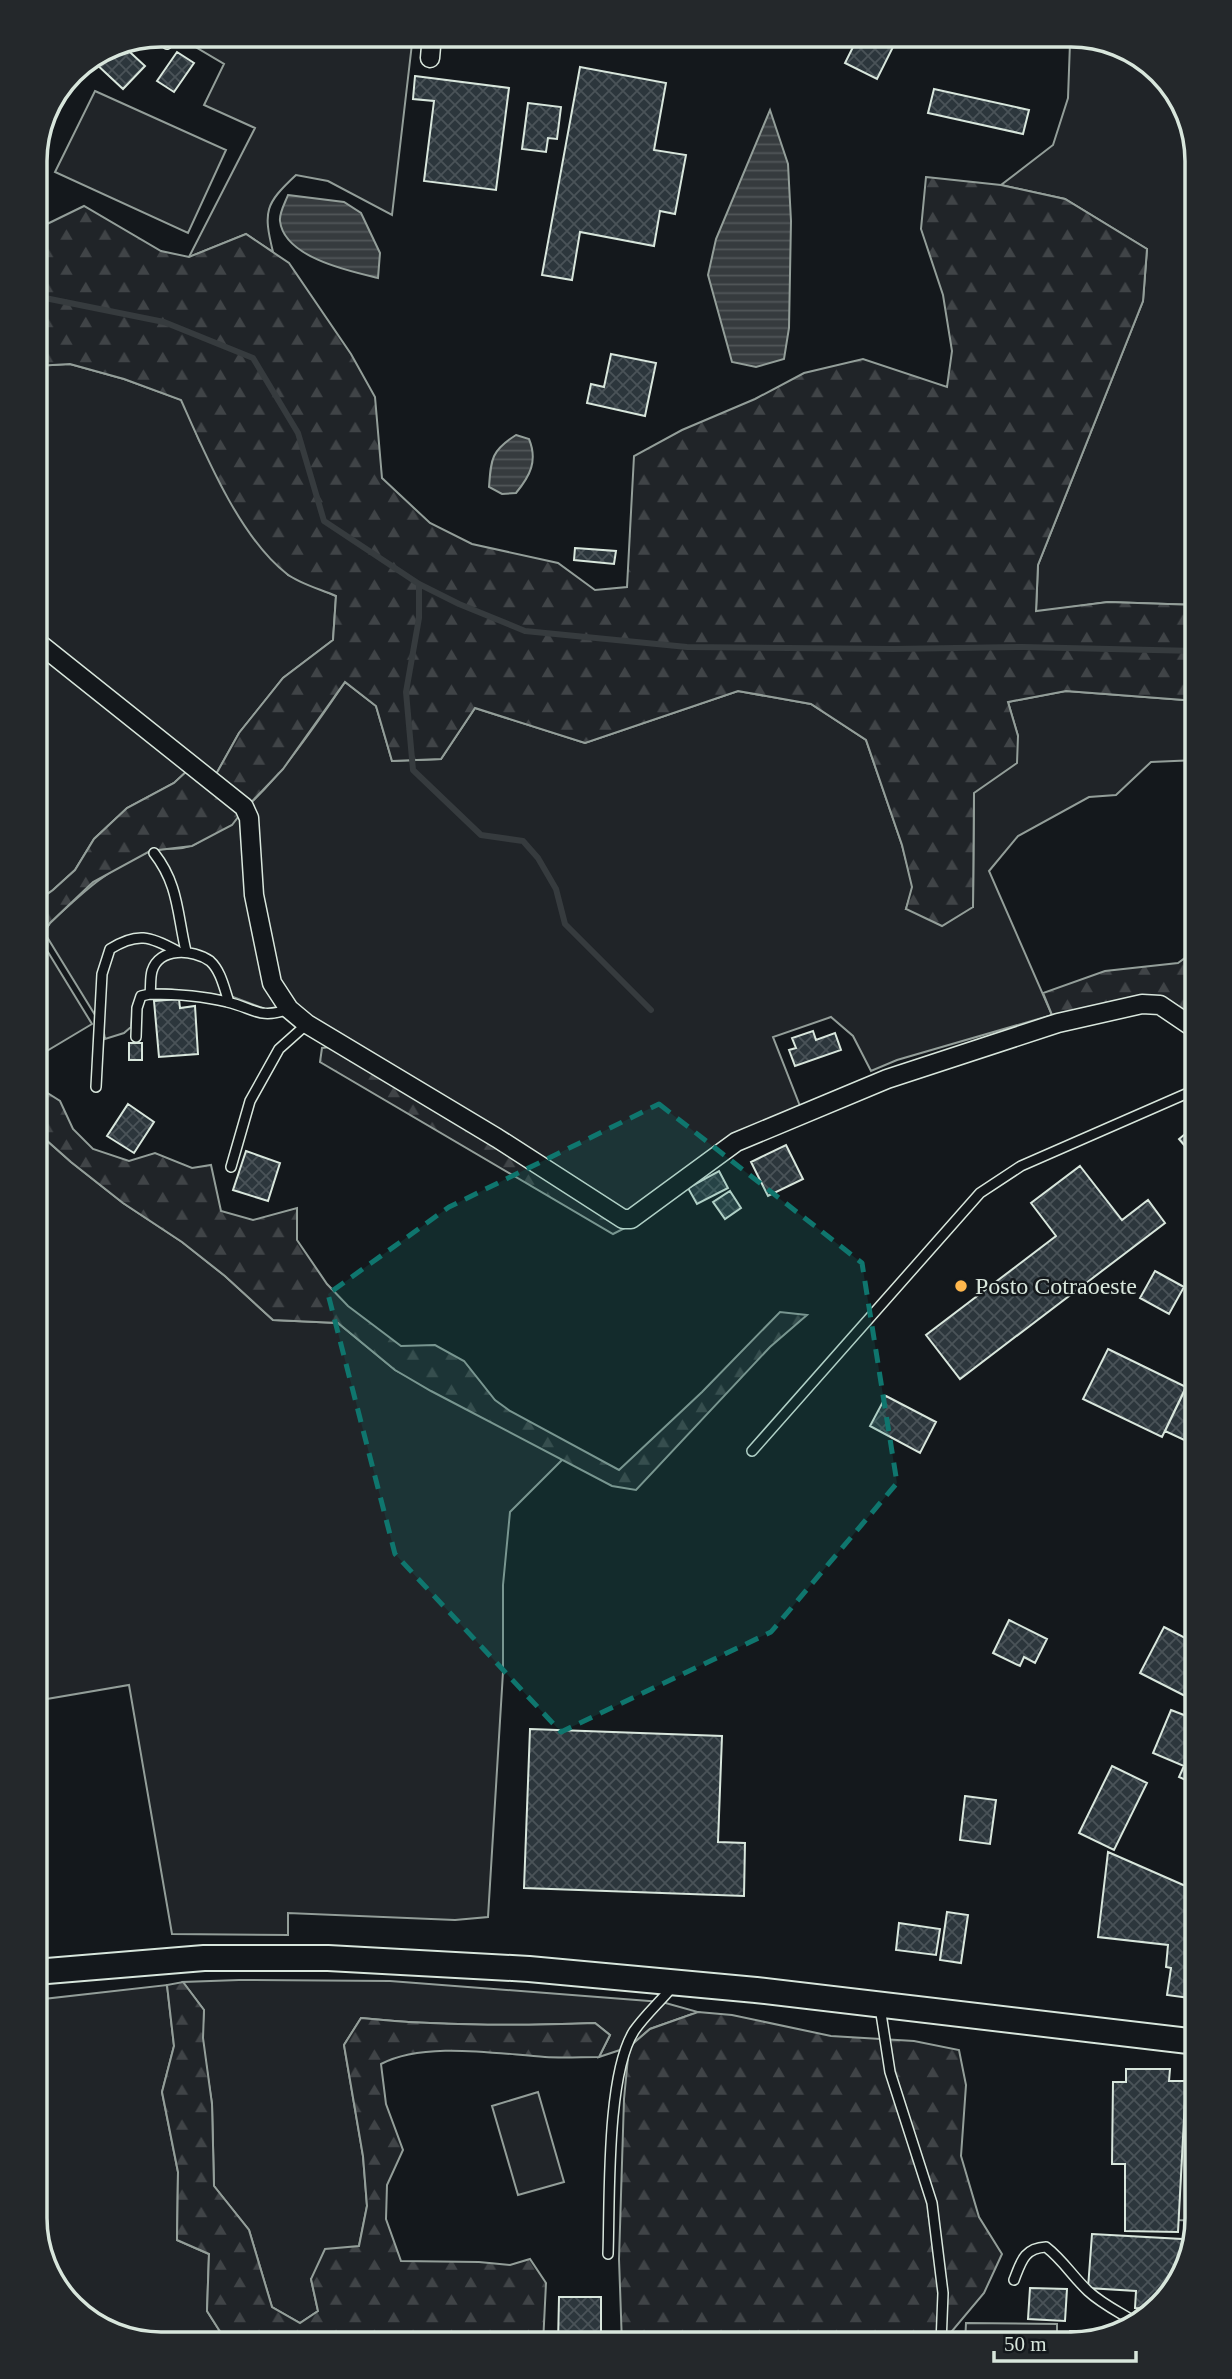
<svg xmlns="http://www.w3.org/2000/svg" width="1232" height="2379" font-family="'Times New Roman',serif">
<defs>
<pattern id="forest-firs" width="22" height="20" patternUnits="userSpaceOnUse" patternTransform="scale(1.75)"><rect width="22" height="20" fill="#202428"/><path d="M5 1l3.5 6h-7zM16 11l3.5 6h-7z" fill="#404447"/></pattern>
<pattern id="water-rules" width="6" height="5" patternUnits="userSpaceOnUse" patternTransform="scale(1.75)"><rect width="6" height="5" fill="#363b3e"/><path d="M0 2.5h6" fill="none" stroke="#525759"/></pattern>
<pattern id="building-cross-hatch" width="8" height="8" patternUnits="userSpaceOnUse" patternTransform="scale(1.75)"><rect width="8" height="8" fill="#2c363c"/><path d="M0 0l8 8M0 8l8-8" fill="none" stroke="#4a5358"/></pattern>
</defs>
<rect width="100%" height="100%" fill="#14181c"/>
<path fill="#202428" stroke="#939e99" stroke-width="2" d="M 183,35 L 413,35 L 392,215 L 328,181 L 296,175 C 265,204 263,211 273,252 L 246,234 L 189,257 L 255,128 L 204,105 L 224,64 L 182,39 Z
M 1083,37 L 1147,61 L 1187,112 L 1197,161 L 1197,605 L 1108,602 L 1036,612 L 1038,565 L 1143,301 L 1147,249 L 1065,199 L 1001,185 L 1053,145 L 1068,98 L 1070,43 Z
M 95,91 L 226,150 L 188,233 L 55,172 Z
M 70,364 L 124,379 L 182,400 L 200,442 L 288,575 L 336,596 L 333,640 L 283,678 L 239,733 L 210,785 L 188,770 L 174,783 L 127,808 L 94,839 L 75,870 L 53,890 L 35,903 L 35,366 Z
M 345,682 L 376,706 L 392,761 L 441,759 L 475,708 L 585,743 L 738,691 L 811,704 L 866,740 L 902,845 L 913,887 L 906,909 L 973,907 L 974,793 L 1018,736 L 1008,702 L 1066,691 L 1197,701 L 1197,760 L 1151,762 L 1116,795 L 1089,797 L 1018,836 L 989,871 L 1052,1015 L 897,1060 L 871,1071 L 853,1036 L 831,1017 L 773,1037 L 800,1106 L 734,1134 L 629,1226 L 495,1142 L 299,1030 L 281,1015 L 233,997 L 166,989 L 151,989 L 137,995 L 133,1005 L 131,1027 L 124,1033 L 105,1039 L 103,1028 L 44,932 L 50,923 C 79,896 109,867 148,852 C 162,846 181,852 195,844 C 261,809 304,742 345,682 Z
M 40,939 L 92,1024 L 35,1058 L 35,941 Z
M 35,1130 L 71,1162 L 123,1203 L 182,1242 L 225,1276 L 273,1320 L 338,1323 L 395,1370 L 563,1459 L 510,1512 L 503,1585 L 503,1672 L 488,1917 L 455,1920 L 288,1913 L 288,1935 L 172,1934 L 129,1685 L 35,1701 Z
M 239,1980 L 390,1981 L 662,2002 L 698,2012 L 650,2029 L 629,2047 L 599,2057 L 610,2035 L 595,2023 C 518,2026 438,2026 361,2018 L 344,2045 L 363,2156 L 367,2206 L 359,2246 L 311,2279 L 318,2311 L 300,2323 L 272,2307 L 249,2230 L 214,2186 L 212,2104 L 202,2038 L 204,2010 L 183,1982 Z
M 167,1985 L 174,2046 L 162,2092 L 178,2172 L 177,2240 L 209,2254 L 207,2311 L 228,2344 L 153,2344 L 91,2323 L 45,2267 L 35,2218 L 35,2000 Z
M 538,2092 L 564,2182 L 518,2195 L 492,2106 Z
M 966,2323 L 1057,2324 L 1057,2344 L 965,2344 Z"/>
<path fill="url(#forest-firs)" stroke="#939e99" stroke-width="2" d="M 926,177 L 1001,185 L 1065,199 L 1147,249 L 1143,301 L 1038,565 L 1036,611 L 1108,602 L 1197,605 L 1197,701 L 1066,691 L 1008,702 L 1018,736 L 1017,763 L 974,793 L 973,907 L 942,926 L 906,909 L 912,887 L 902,845 L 866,740 L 811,704 L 738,691 L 585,743 L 475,708 L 441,759 L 392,761 L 376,706 L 345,682 L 283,769 L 242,812 L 232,825 L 192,846 L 150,851 L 93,882 L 50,923 L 40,939 L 35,941 L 35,903 L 53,890 L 75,870 L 94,839 L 127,808 L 174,783 L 188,770 L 210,785 L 239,733 L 283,678 L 333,640 L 336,596 C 320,589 300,584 287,574 C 240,538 205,454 181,400 L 124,379 L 70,364 L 35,366 L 35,218 L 45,225 L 84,206 L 161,251 L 189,257 L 246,234 L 289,263 L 351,354 L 375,397 L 382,478 L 430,523 L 472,544 L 558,563 L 595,590 L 627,587 L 634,456 L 682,430 L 755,399 L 804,373 L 863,359 L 947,387 L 952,351 L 943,295 L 921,229 Z
M 1197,949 L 1197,1023 L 1157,998 L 1052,1015 L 1043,993 L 1105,971 L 1178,963 Z
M 330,1047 L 629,1226 L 613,1234 L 320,1062 L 322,1048 Z
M 35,1085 L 60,1101 L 73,1129 L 93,1149 L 129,1161 L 155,1153 L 192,1168 L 211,1165 L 221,1211 L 253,1220 L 297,1208 L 297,1240 L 327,1284 L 348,1306 L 401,1346 L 435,1345 L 464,1361 L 495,1400 L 510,1411 L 619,1470 L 702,1392 L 780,1312 L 807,1315 L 770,1347 L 636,1490 L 612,1486 L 431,1391 L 395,1370 L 338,1323 L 273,1320 L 225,1276 L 182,1242 L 123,1203 L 71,1162 L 35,1130 Z
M 183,1982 L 204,2010 L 203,2038 L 212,2104 L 214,2186 L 249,2230 L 272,2307 L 300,2323 L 318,2311 L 311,2279 L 325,2249 L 359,2246 L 367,2206 L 363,2156 L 344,2045 L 361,2018 C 438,2026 518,2026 595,2023 L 610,2035 L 599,2057 C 581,2057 563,2058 545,2057 C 498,2054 424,2041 381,2064 L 386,2104 L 403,2150 L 387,2185 L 386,2219 L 401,2261 L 479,2262 L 510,2265 L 530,2259 L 546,2283 L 543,2344 L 228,2344 L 207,2311 L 209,2254 L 177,2240 L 178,2172 L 162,2092 L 174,2046 L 167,1985 Z
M 698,2012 L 732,2015 L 831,2036 L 914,2041 L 959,2050 L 966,2085 L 961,2156 L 979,2217 L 1002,2254 L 984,2293 L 952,2331 L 945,2344 L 622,2344 L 619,2259 L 624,2099 L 629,2047 L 650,2029 Z"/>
<path fill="#24282b" stroke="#939e99" stroke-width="2" d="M 1186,2081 L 1197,2082 L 1196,2221 L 1178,2220 Z"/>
<path fill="url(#water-rules)" stroke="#939e99" stroke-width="2" d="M 770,110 L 788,164 L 791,221 L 789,328 L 784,359 L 756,367 L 732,362 L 708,275 L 716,239 Z
M 288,195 L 344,202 L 361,213 L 380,253 L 378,278 C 348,271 284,257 280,221 C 279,213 285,203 288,195 Z
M 516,435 L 529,439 C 538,461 530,476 516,493 L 502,494 L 489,487 C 491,459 491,451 516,435 Z"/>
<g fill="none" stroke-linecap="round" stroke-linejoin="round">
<path stroke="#363b3e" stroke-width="6" d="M 35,296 L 164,322 L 253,358 L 298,433 L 324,521 L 419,584 L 459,604 L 525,631 L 687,647 L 893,649 L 1023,647 L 1197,651
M 419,584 L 419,618 L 406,692 L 413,770 L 481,835 L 523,841 L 538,858 L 556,889 L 565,924 L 651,1010"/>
</g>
<path fill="url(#building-cross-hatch)" stroke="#d8e6dc" stroke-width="2" d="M 859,35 L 894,35 L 898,37 L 877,79 L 845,63 Z
M 120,43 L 145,66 L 123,89 L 93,61 L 91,64 L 88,61 L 113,44 Z
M 177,52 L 194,63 L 174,92 L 157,81 Z
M 580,67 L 666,83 L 654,150 L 686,155 L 675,214 L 660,211 L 654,246 L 580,232 L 572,280 L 542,275 Z
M 415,76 L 509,88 L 496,190 L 424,181 L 434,101 L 413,99 Z
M 934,89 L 1029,110 L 1023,134 L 928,113 Z
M 528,103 L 561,107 L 557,139 L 548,138 L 546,152 L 522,149 Z
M 611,354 L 656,363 L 645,416 L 587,403 L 591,384 L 604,387 Z
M 575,548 L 616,551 L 614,564 L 574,560 Z
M 179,999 L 180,1008 L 195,1006 L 198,1054 L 159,1057 L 154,1001 Z
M 813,1031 L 816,1040 L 835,1033 L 841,1050 L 795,1066 L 789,1050 L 796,1048 L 792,1038 Z
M 129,1043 L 142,1043 L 142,1060 L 129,1060 Z
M 128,1104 L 154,1122 L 134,1153 L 107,1136 Z
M 1197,1124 L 1197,1160 L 1179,1139 Z
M 786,1145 L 803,1179 L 768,1196 L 751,1162 Z
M 246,1151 L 280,1163 L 268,1201 L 233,1190 Z
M 1080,1166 L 1122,1220 L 1148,1200 L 1165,1223 L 960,1379 L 926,1335 L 1056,1236 L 1031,1203 Z
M 719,1171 L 728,1188 L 697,1204 L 688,1188 Z
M 730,1191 L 741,1208 L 725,1219 L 713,1202 Z
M 1155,1271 L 1184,1287 L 1169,1314 L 1140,1298 Z
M 1108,1349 L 1186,1387 L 1162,1437 L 1083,1399 Z
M 1197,1365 L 1197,1446 L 1165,1431 Z
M 886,1396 L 936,1422 L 920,1453 L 870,1426 Z
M 1009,1620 L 1047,1639 L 1035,1663 L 1024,1657 L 1020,1666 L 993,1653 Z
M 1164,1627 L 1197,1644 L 1197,1702 L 1140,1673 Z
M 1171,1710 L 1197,1720 L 1197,1785 L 1179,1777 L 1184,1766 L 1153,1753 Z
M 530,1729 L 722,1736 L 718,1842 L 745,1843 L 744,1896 L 524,1888 Z
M 1112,1766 L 1147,1783 L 1114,1850 L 1079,1833 Z
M 965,1796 L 996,1800 L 990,1844 L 960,1840 Z
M 1108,1852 L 1197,1891 L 1197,1999 L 1167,1995 L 1171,1968 L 1166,1967 L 1168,1945 L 1098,1937 Z
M 947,1912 L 968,1915 L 961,1963 L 940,1960 Z
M 899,1923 L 940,1929 L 936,1955 L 896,1950 Z
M 1126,2069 L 1170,2069 L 1169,2081 L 1186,2081 L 1178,2232 L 1125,2231 L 1125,2164 L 1112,2164 L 1113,2082 L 1126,2082 Z
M 1092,2234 L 1182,2239 L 1182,2249 L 1188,2249 L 1176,2288 L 1150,2309 L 1135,2308 L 1136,2291 L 1088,2288 Z
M 1030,2288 L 1067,2289 L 1065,2321 L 1028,2319 Z
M 559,2297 L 601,2297 L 601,2344 L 558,2344 Z
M 1070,2331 L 1122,2332 L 1070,2344 Z"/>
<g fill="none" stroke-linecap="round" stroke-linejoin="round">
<g stroke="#d8e6dc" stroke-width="12">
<path id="lane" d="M 167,44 L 173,35
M 154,853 C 179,885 177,914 186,951
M 150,994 C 151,987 150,978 152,971 C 159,947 193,949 210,961 C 221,971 224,988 229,1002
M 136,1037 L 137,1008 L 141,996 L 150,994 C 175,994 203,996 227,1002 C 254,1008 259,1020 289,1009
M 96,1087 L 102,974 L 110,949 C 137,932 150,936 177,951
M 231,1167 L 250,1101 L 279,1049 L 307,1024
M 752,1451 L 980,1193 L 1021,1166 L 1197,1089
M 880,2007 L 890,2072 L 932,2203 L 943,2293 L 941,2344
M 608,2254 C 610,2200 606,2075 634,2031 C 645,2015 661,2001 673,1986
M 1014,2280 C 1021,2262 1024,2248 1046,2247 C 1063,2260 1073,2277 1088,2291 C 1102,2304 1119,2312 1135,2322"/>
</g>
<g stroke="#d8e6dc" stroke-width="21">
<path id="street" d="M 430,58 L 432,35
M 35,643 L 41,645 L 244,807 L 249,818 L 254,895 L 272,983 L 289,1009 L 307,1024 L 497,1138 L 623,1219 L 631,1219 L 736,1142 L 887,1079 L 1058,1023 L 1142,1004 L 1160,1005 L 1197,1030"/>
</g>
<g stroke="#d8e6dc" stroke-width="28">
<path id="secondary" d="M 35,1972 L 204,1958 L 328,1958 L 529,1969 L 756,1990 L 1197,2042"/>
</g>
<use href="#lane" stroke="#14181c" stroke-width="9"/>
<use href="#street" stroke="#14181c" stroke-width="18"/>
<use href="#secondary" stroke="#14181c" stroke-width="24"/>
</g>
<path fill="#0f766e" fill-opacity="0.2" stroke="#0f766e" stroke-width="5" stroke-dasharray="14 9" stroke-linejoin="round" d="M 659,1104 L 862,1263 L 897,1483 L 771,1632 L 561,1732 L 395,1554 L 328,1294 L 449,1207 Z"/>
<circle fill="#ffb74d" stroke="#14181c" stroke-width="2.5" cx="961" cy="1286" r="7"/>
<g text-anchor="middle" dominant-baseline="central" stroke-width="5" stroke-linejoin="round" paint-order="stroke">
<g font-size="24" fill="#d8e6dc" stroke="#14181c" text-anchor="start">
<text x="975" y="1286">Posto Cotraoeste</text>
</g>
</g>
<path d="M0 0H1232V2379H0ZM161 47H1071A114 114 0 0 1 1185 161V2218A114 114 0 0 1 1071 2332H161A114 114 0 0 1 47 2218V161A114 114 0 0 1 161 47Z" fill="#24282b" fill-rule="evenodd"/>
<path fill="none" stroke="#d8e6dc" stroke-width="3.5" d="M161 47H1071A114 114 0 0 1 1185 161V2218A114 114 0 0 1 1071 2332H161A114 114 0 0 1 47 2218V161A114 114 0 0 1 161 47Z"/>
<path d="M994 2351v10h142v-10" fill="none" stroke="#d8e6dc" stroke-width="3.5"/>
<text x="1004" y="2351" font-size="21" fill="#d8e6dc" stroke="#14181c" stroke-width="5" paint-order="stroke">50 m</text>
</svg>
